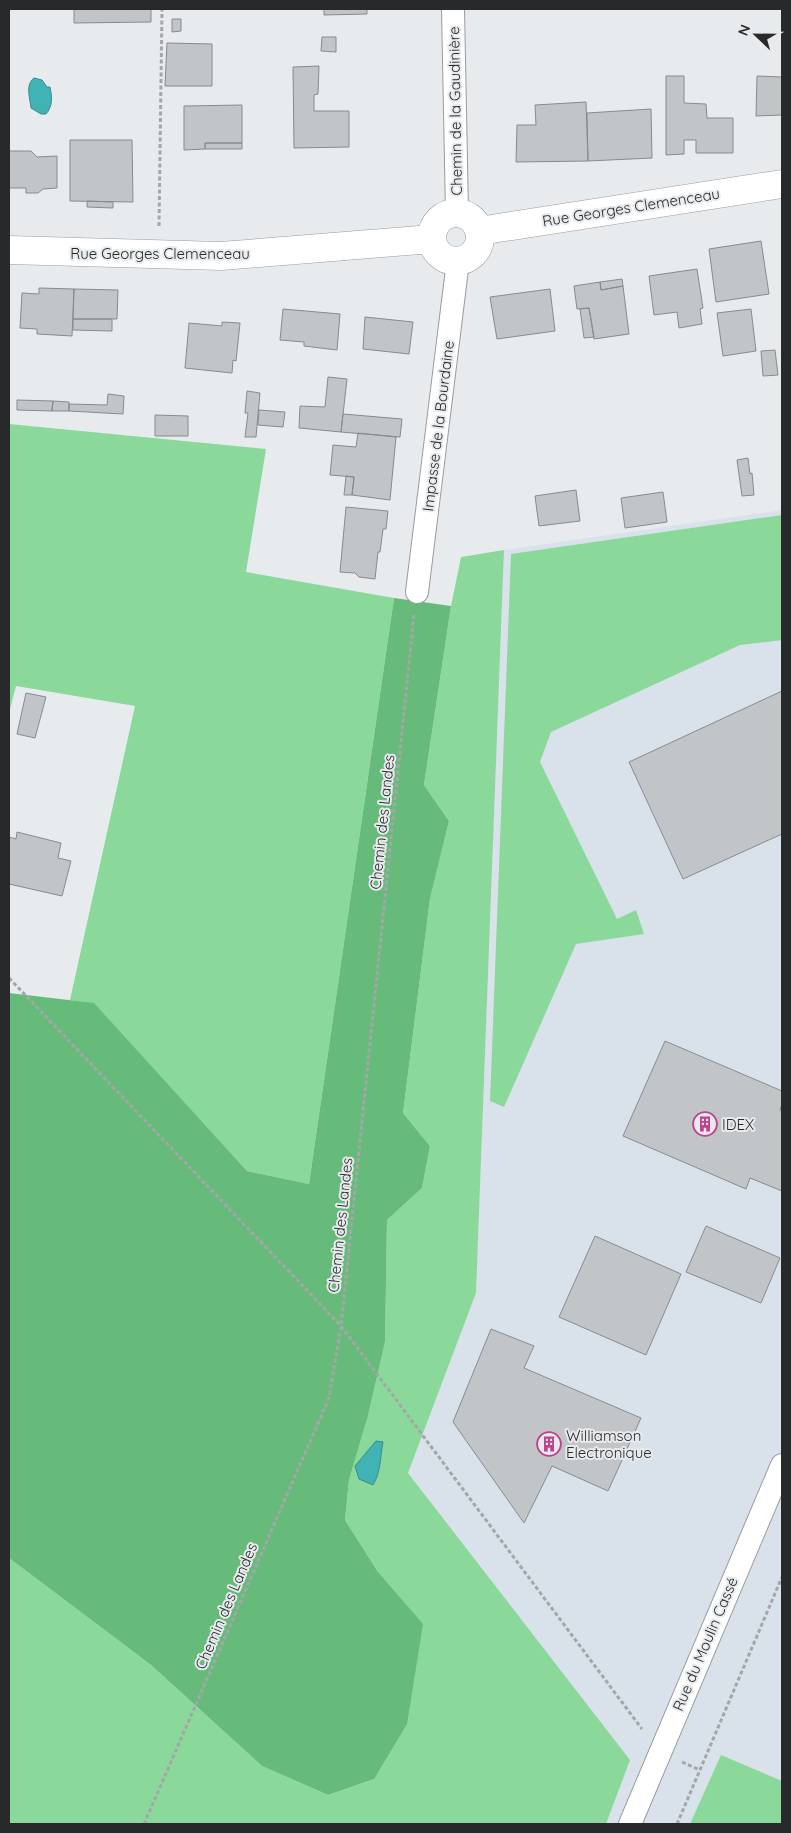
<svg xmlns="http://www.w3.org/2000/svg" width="791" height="1833" font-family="Quicksand,sans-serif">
<rect width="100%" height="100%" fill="#e8ebed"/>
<path fill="#d9e2ea" d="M 782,510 L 782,1824 L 606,1824 L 629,1760 L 408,1473 L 476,1293 L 504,550 Z"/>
<path fill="#8ad99a" d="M 9,424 L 266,449 L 246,572 L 394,598 L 309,1184 L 247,1171 L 94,1004 L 70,1000 L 135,706 L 16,686 L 9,713 Z
M 782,515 L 782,640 L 740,645 L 551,732 L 540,762 L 617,919 L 636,910 L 644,934 L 576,944 L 504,1107 L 490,1101 L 511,554 Z
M 504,550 L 476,1293 L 408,1473 L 630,1760 L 606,1824 L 9,1824 L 9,1558 L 151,1665 L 262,1766 L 328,1795 L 374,1779 L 378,1572 L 345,1520 L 349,1480 L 368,1416 L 385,1342 L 387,1220 L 422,1188 L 430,1146 L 403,1113 L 430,899 L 449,821 L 424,785 L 451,606 L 461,557 Z
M 721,1755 L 782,1781 L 782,1824 L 690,1824 Z"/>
<path fill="#67bb7a" d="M 394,598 L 451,606 L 424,785 L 449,821 L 430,899 L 403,1113 L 430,1146 L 422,1188 L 387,1220 L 385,1342 L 368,1416 L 349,1480 L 345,1520 L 378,1572 L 423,1624 L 407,1724 L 374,1779 L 328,1795 L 262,1766 L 151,1665 L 9,1558 L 9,993 L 94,1003 L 247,1171 L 309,1184 Z"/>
<path fill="#42b3b4" stroke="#3a8a8b" d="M 34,78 L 42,80 L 47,87 L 50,87 C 52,97 53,106 46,114 L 41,114 L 31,108 C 30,98 25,85 34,78 Z
M 376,1441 L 383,1442 C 380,1457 381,1472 373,1485 L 359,1479 L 355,1466 Z"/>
<path fill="#c2c5c8" stroke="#888b8e" d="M 74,9 L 151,9 L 151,22 L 74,23 Z
M 324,9 L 367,9 L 367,14 L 324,15 Z
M 172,19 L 181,19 L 181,31 L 172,32 Z
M 322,37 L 336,37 L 336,52 L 321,51 Z
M 167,43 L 212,44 L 212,86 L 165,86 Z
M 319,66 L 318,94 L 314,95 L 314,111 L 349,111 L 349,147 L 294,148 L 293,67 Z
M 666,76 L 684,76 L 684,103 L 706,104 L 707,118 L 733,118 L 733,153 L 696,153 L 696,140 L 684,140 L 684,154 L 666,155 Z
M 757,76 L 782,77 L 782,115 L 756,116 Z
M 586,102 L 588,161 L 516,162 L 517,125 L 536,125 L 535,105 Z
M 242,105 L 242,143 L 205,143 L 205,149 L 184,150 L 184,106 Z
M 651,109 L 652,158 L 588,161 L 587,113 Z
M 70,140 L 132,140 L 133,202 L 70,201 Z
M 205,143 L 242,143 L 242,149 L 205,149 Z
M 9,151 L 31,151 L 37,157 L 57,156 L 57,188 L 43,189 L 38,193 L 26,193 L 26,188 L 9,188 Z
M 87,201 L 113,202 L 113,208 L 87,207 Z
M 761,241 L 769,294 L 716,302 L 709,249 Z
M 697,269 L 703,308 L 700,309 L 702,324 L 679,328 L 677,312 L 654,315 L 649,276 Z
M 622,279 L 623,286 L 601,290 L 600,282 Z
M 600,282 L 601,290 L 623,286 L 629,334 L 594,339 L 589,308 L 577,309 L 574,286 Z
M 39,288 L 74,289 L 72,336 L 37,334 L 37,329 L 20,328 L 22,293 L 39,294 Z
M 74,289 L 118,290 L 117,319 L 73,319 Z
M 550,289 L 555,331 L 497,339 L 490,297 Z
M 589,308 L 594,337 L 584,338 L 580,309 Z
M 283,309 L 340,314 L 337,350 L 304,346 L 304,342 L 280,340 Z
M 751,309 L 756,351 L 723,356 L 717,313 Z
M 365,317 L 413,322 L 409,354 L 363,349 Z
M 73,319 L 112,319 L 112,331 L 73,330 Z
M 222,322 L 240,323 L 236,361 L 233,360 L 232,373 L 185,368 L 189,323 L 222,326 Z
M 775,350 L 778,375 L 763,376 L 761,351 Z
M 328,377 L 347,379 L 341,432 L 299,428 L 300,406 L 325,407 Z
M 247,391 L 260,393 L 256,437 L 245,437 L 248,413 L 245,413 Z
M 108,394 L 124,396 L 123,414 L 69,411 L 69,404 L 107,405 Z
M 17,400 L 53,401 L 52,411 L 17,410 Z
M 53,401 L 69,402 L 69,411 L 52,411 Z
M 259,410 L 285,412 L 283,427 L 258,425 Z
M 343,414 L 402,419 L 400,437 L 341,432 Z
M 155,415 L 188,416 L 188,436 L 155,436 Z
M 358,433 L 396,437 L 390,500 L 352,495 L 354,477 L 330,475 L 333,445 L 356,447 Z
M 748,458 L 750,474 L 752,473 L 754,495 L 742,496 L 737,460 Z
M 346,476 L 354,477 L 352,495 L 344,495 Z
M 576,490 L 580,521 L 539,526 L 535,496 Z
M 663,492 L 667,522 L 625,528 L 621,498 Z
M 346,507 L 388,511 L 386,529 L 383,529 L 380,552 L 378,552 L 375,579 L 359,577 L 355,573 L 340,572 Z
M 782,691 L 782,834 L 683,879 L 629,762 Z
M 26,693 L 46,697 L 35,738 L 17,734 Z
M 17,832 L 61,843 L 58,858 L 71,861 L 62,896 L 9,884 L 9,837 L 16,839 Z
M 665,1041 L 782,1091 L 782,1104 L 780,1110 L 782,1111 L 782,1191 L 750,1178 L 746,1189 L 623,1136 Z
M 706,1226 L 780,1258 L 761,1303 L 686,1272 Z
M 595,1236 L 681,1274 L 646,1355 L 559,1317 Z
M 491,1329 L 534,1346 L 524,1368 L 641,1418 L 608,1491 L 552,1466 L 524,1523 L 453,1422 Z"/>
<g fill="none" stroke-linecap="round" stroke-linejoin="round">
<g stroke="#999c9f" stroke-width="24">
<path id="street" d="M 453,9 L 457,213
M 417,592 L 458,261
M 630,1824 L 782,1465"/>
</g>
<g stroke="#999c9f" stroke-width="29">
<path id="secondary" d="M432 237a24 24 0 1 1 48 0a24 24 0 1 1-48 0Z
M 479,231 L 782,184
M 9,250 L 221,256 L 432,239"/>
</g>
<path stroke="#a4a6a8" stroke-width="3" stroke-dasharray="4 2.5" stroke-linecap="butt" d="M 159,226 L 162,9
M 9,978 L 341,1326 L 642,1729
M 682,1762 L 700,1770
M 144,1824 L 329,1398 L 341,1326 L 414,615
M 677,1824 L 782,1577"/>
<use href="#street" stroke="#fff" stroke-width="22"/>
<use href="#secondary" stroke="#fff" stroke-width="28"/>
</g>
<defs>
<g id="building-ring" transform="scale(1.25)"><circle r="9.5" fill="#e8ebed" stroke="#c1418d" stroke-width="1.5"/><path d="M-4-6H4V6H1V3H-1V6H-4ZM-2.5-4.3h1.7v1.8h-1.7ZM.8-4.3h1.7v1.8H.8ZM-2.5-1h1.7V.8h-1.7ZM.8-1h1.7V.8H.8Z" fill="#c1418d"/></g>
</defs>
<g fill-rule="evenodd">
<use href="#building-ring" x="705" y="1124"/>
<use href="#building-ring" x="549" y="1444"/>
</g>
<g text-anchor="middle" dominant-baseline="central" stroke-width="4" stroke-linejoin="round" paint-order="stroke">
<g font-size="15" fill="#28292a" stroke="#e8ebed">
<text transform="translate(455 111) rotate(-91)">Chemin de la Gaudinière</text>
<text transform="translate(631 207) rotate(-9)">Rue Georges Clemenceau</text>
<text x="160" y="253">Rue Georges Clemenceau</text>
<text transform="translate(438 426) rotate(-83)">Impasse de la Bourdaine</text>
<text transform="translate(382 822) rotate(-84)">Chemin des Landes</text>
<text transform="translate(340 1225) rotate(-84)">Chemin des Landes</text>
<text transform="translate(226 1606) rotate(-67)">Chemin des Landes</text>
<text transform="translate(705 1644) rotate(-67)">Rue du Moulin Cassé</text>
</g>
<g font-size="15" fill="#28292a" stroke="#e8ebed" text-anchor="start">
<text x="722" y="1124">IDEX</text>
<text x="566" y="1435">Williamson<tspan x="566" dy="17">Electronique</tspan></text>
</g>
</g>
<rect width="791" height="1833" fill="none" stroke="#28292a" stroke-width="20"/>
<g transform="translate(756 35) rotate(292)" stroke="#e8ebed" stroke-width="4" paint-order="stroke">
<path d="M0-4L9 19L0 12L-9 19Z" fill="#28292a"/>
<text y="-8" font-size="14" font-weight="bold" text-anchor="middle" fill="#28292a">N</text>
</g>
</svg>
